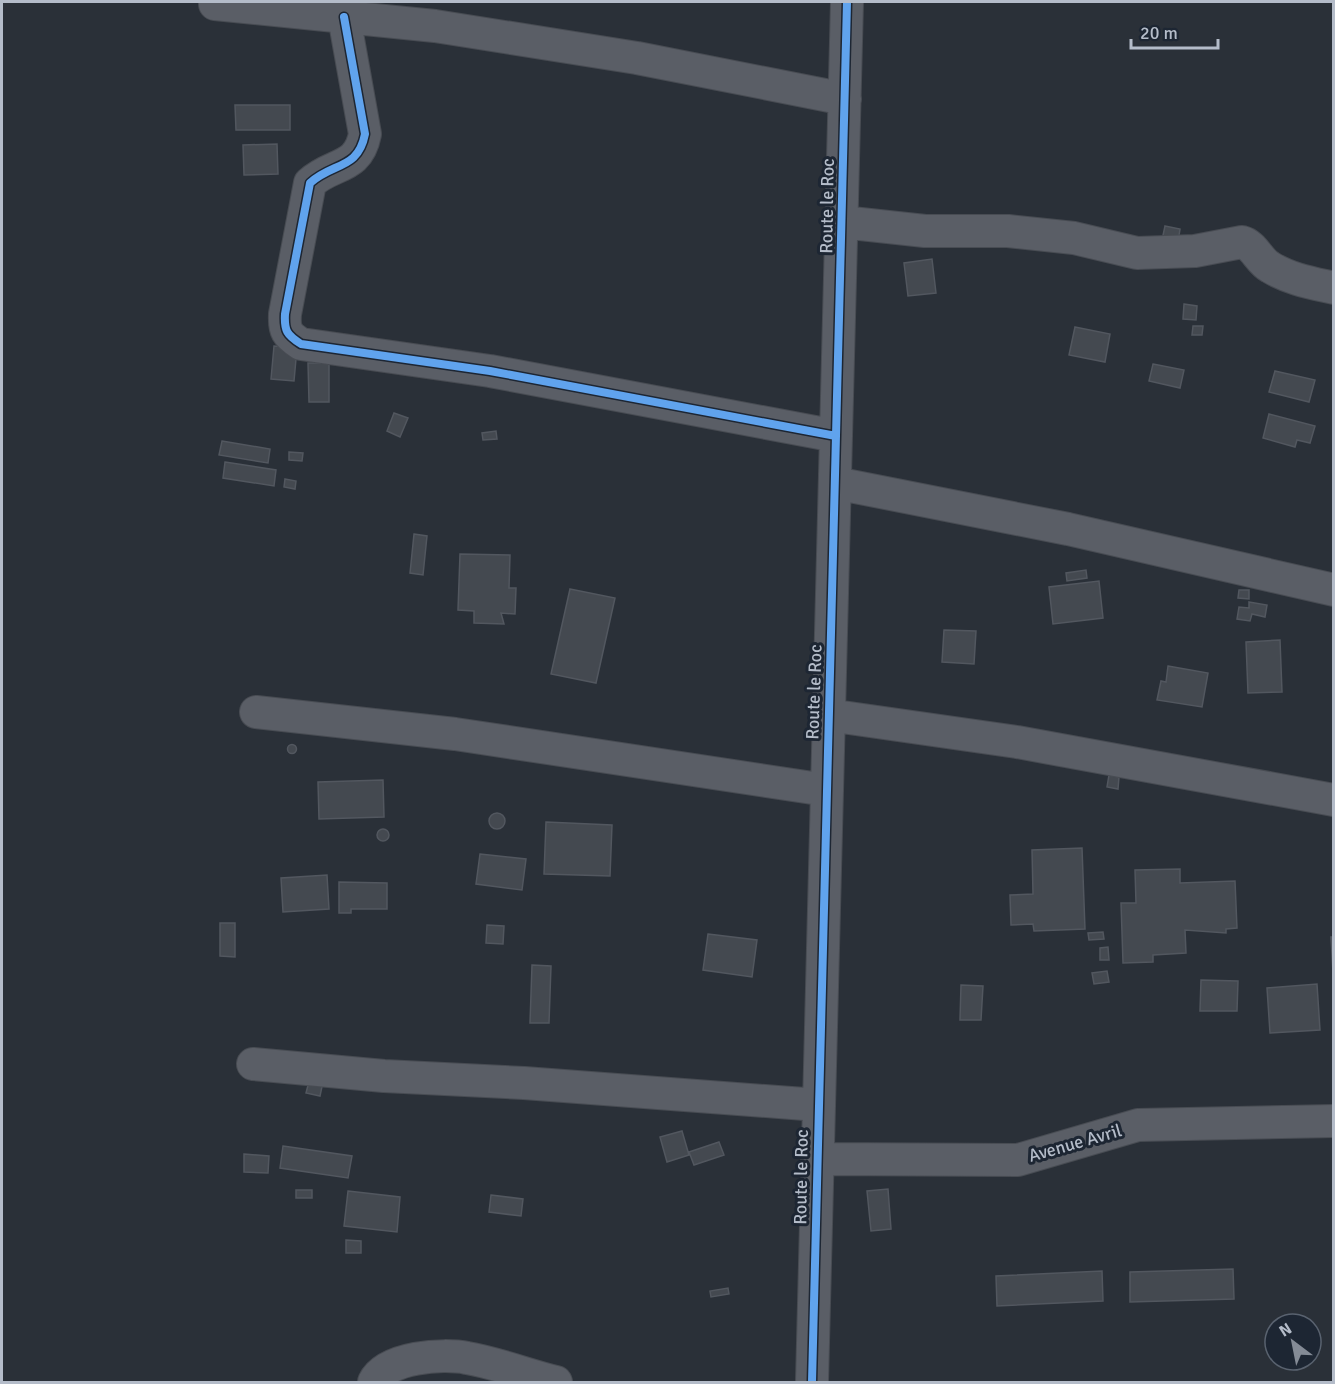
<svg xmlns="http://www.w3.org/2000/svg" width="1335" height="1384" font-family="Signika,sans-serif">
<rect width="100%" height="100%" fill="#2a3038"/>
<path fill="#444950" stroke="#52575f" stroke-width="1.5" d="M 235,105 L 290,105 L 290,130 L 236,130 Z
M 277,144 L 278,174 L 244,175 L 243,145 Z
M 1165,226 L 1180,229 L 1178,242 L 1162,240 Z
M 932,259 L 936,293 L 908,296 L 904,263 Z
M 1184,304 L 1197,306 L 1196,320 L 1183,319 Z
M 1193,326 L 1203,326 L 1202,335 L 1192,335 Z
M 1075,327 L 1110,334 L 1105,362 L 1069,355 Z
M 274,346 L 297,348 L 294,381 L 271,379 Z
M 308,363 L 329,363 L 329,402 L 309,402 Z
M 1153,364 L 1184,370 L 1180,388 L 1149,381 Z
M 1275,371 L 1315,380 L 1309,402 L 1269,392 Z
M 394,413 L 408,418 L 400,437 L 387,431 Z
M 1269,414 L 1315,426 L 1310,443 L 1297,440 L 1295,447 L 1263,438 Z
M 496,431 L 497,439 L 483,440 L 482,433 Z
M 222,441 L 270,449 L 268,463 L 219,455 Z
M 289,452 L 303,453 L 302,461 L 289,460 Z
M 225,462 L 276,470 L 274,486 L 223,478 Z
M 285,479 L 296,481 L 295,489 L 284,487 Z
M 414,534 L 427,536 L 423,575 L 410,573 Z
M 460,554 L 510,555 L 509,588 L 516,588 L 515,614 L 501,613 L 504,624 L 474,623 L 474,611 L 458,610 Z
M 1086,570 L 1087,578 L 1067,581 L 1066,573 Z
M 1099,581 L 1103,618 L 1053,624 L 1049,587 Z
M 570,589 L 615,598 L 596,683 L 551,674 Z
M 1239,590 L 1249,590 L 1249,599 L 1238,598 Z
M 1249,602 L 1267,605 L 1265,617 L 1252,614 L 1250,621 L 1237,619 L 1239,607 L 1249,608 Z
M 944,630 L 976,631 L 974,664 L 942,662 Z
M 1280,640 L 1282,692 L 1248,693 L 1246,642 Z
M 1168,666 L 1208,673 L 1202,707 L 1157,700 L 1161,681 L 1166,682 Z
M287.5 749a4.5 4.5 0 1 1 9 0a4.5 4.5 0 1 1-9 0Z
M 1109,775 L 1119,777 L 1118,789 L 1107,787 Z
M 383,780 L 384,817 L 319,819 L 318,782 Z
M489 821a8 8 0 1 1 16 0a8 8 0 1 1-16 0Z
M 546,822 L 612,825 L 610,876 L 544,874 Z
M377 835a6 6 0 1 1 12 0a6 6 0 1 1-12 0Z
M 1082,848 L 1085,929 L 1034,931 L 1033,924 L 1011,925 L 1010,895 L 1033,894 L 1032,850 Z
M 480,854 L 526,859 L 522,890 L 476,884 Z
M 1180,869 L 1180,883 L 1235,881 L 1237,928 L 1226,929 L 1226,933 L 1185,930 L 1186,953 L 1153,955 L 1153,962 L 1123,963 L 1121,903 L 1136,903 L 1135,870 Z
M 327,875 L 329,909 L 283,912 L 281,878 Z
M 339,882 L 387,883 L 387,909 L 351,909 L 351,913 L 339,913 Z
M 220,923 L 235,923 L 235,957 L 220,956 Z
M 487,925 L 504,926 L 503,944 L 486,943 Z
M 1103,932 L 1104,939 L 1089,940 L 1088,933 Z
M 708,934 L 757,940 L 752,977 L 703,970 Z
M 1331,937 L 1334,937 L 1334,973 L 1333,973 Z
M 1108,947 L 1109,960 L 1100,960 L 1100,948 Z
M 532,965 L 551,966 L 549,1023 L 530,1023 Z
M 1107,971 L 1109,982 L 1094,984 L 1092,973 Z
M 1201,980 L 1238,981 L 1237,1011 L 1200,1011 Z
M 1317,984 L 1320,1030 L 1270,1033 L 1267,988 Z
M 961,985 L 983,986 L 981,1020 L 960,1020 Z
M 311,1074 L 324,1077 L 320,1096 L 306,1093 Z
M 682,1131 L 689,1155 L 667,1162 L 660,1137 Z
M 719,1142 L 724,1155 L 694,1165 L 689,1152 Z
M 283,1146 L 352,1156 L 348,1178 L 280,1168 Z
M 244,1154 L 269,1156 L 268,1173 L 244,1172 Z
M 888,1189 L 891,1229 L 871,1231 L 867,1191 Z
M 296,1190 L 312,1190 L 312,1198 L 296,1198 Z
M 348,1191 L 400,1197 L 397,1232 L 344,1226 Z
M 491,1195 L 523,1199 L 521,1216 L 489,1212 Z
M 346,1240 L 361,1241 L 361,1253 L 346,1253 Z
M 1233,1269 L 1234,1299 L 1130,1302 L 1130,1272 Z
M 1102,1271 L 1103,1301 L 997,1306 L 996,1276 Z
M 728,1288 L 729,1294 L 711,1297 L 710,1291 Z"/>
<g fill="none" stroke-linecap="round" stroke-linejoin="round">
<g stroke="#484c53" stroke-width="34">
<path id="minor" d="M 215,4 L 435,26 L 637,58 L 845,99
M 344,17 L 365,134 C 358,170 333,162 310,183 L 285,314 C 284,331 287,335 301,344 L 490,371 L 836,436
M 842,222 L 925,231 L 1008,231 L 1074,238 L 1137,253 L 1195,251 L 1242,242 C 1254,245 1259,261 1270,267 C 1289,279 1312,283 1334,288
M 835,483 L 1068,529 L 1334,590
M 256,712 L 455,734 L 826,790
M 828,715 L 1017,742 L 1334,800
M 253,1064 L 384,1076 L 524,1083 L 818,1105
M 817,1159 L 1018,1160 L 1138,1125 L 1334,1121
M 374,1382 C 386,1357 443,1353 467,1358 C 497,1363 527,1375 556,1382
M 812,1382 L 847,2"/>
</g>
<use href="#minor" stroke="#5a5e66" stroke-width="32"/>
<g stroke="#1d2633" stroke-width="11">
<path id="cycleway" d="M 344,17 L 365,134 C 358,170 333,162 310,183 L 285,314 C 284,331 287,335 301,344 L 490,371 L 836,436
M 812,1382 L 847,2"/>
</g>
<use href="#cycleway" stroke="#60a3ed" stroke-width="8"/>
</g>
<g text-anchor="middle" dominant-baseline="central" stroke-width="6" stroke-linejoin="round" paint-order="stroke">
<g font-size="18" fill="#b4bcc9" stroke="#1d2633">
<text transform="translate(827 206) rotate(-89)">Route le Roc</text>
<text transform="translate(814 692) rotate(-88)">Route le Roc</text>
<text transform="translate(1075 1143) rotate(-16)">Avenue Avril</text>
<text transform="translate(801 1177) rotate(-89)">Route le Roc</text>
</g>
</g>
<rect width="1335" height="1384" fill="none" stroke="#b4bcc9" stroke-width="6"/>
<g transform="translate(1293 1342) rotate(328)"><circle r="28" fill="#1d2633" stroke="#59626f" stroke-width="1.5"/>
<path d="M0-4.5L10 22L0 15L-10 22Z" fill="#848b96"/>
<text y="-9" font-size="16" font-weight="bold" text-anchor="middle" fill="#b4bcc9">N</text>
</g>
<path d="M1131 39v9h87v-9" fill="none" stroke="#b4bcc9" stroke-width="3"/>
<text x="1140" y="39" font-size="18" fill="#b4bcc9" stroke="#1d2633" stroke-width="4.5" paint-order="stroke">20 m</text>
</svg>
